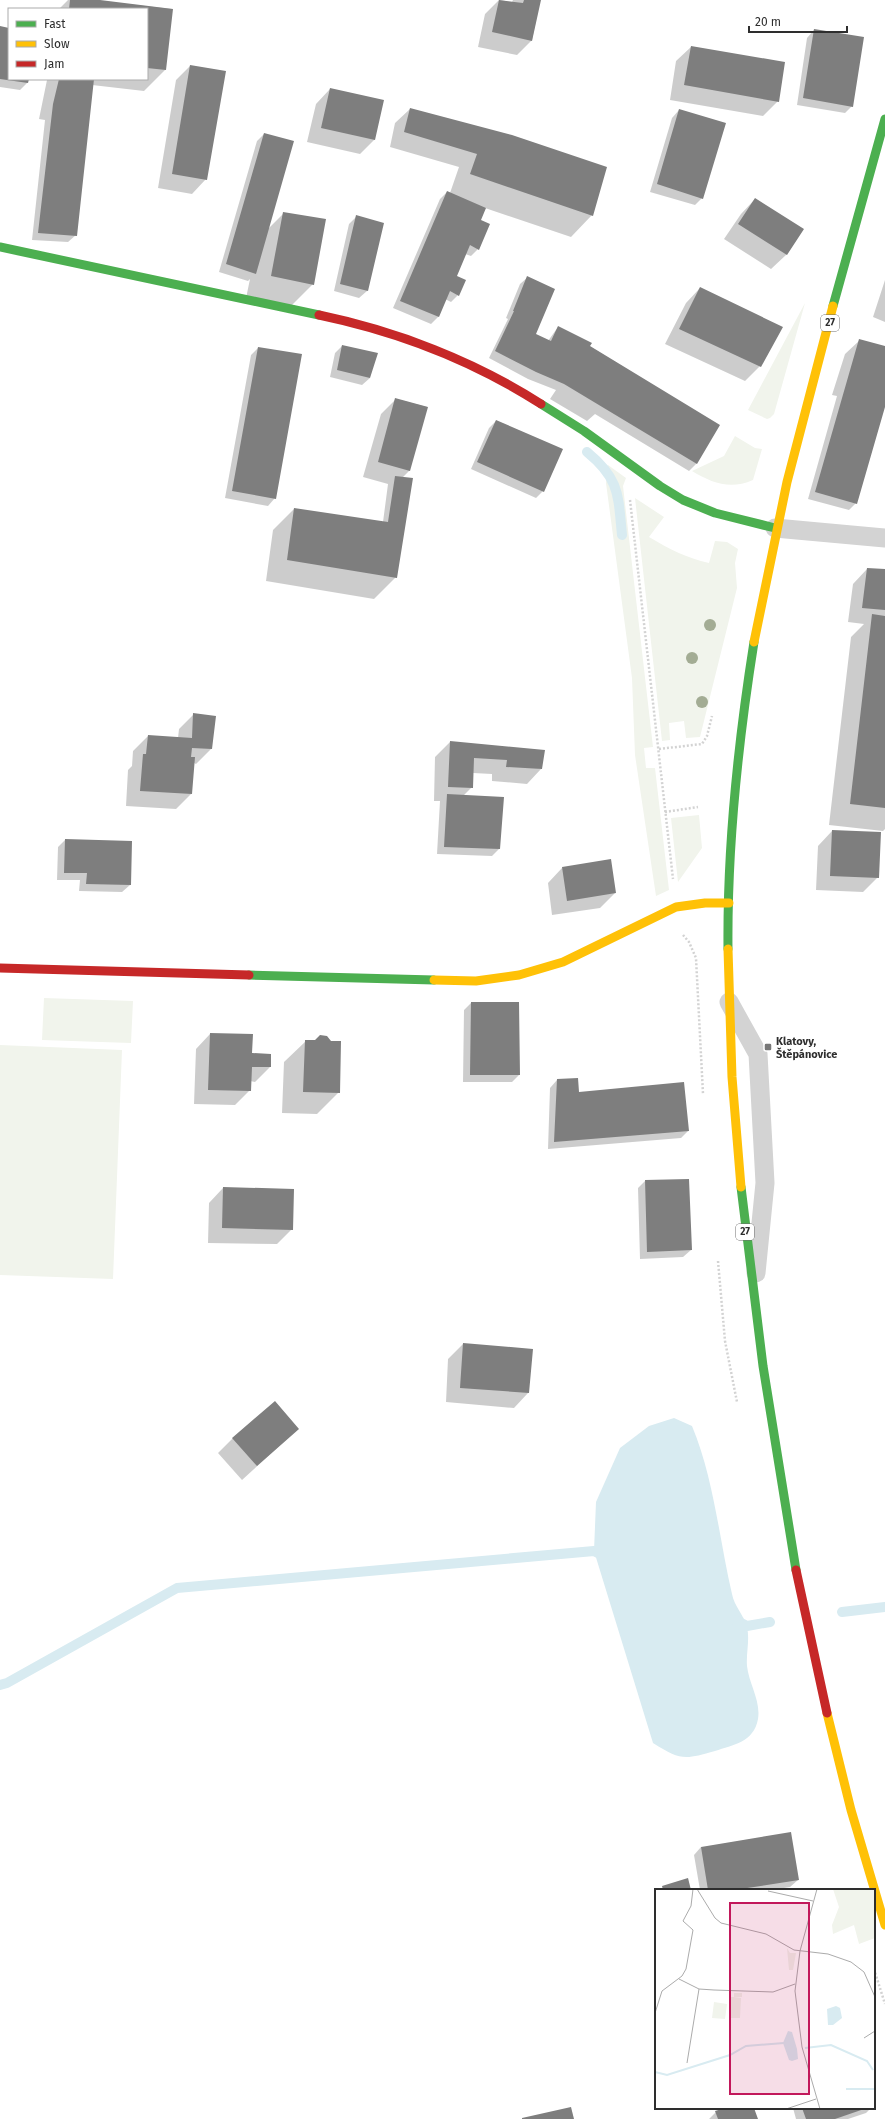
<svg xmlns="http://www.w3.org/2000/svg" width="885" height="2119" font-family="'Fira Sans',sans-serif">
<rect width="100%" height="100%" fill="#fff"/>
<path fill="#f1f4ec" d="M 805,303 L 774,414 L 770,418 L 767,419 L 748,410 Z
M 735,436 L 755,448 L 762,449 L 753,480 C 730,490 712,483 692,471 L 724,456 Z
M 608,465 L 626,478 L 623,486 L 653,747 L 644,748 L 646,768 L 655,768 L 669,890 L 656,896 L 635,755 L 632,678 L 606,483 Z
M 635,498 L 664,517 L 649,537 C 669,549 687,558 709,563 L 715,541 L 727,542 L 738,549 L 735,563 L 737,588 L 700,737 L 686,738 L 684,721 L 669,723 L 670,740 L 662,741 Z
M 699,815 L 702,848 L 678,882 L 671,818 Z
M 44,998 L 133,1001 L 131,1043 L 42,1040 Z
M 0,1045 L 122,1050 L 113,1279 L 0,1275 Z"/>
<path fill="#d8ebf1" d="M 674,1418 L 692,1426 C 714,1479 719,1538 732,1594 C 734,1606 744,1615 747,1627 C 750,1640 746,1653 747,1666 C 749,1684 761,1701 758,1719 C 754,1742 733,1745 715,1751 C 684,1760 680,1760 653,1743 L 594,1551 L 596,1502 L 620,1448 L 649,1426 Z"/>
<path fill="#0003" d="M 68,0 L 91,0 L 172,9 L 165,70 L 144,91 L 92,85 L 76,235 L 68,242 L 32,240 L 45,120 L 39,119 L 47,80 L 42,79 L 147,79 L 147,9 L 59,9 Z
M 499,0 L 512,2 L 513,0 L 540,0 L 532,40 L 517,55 L 478,47 L 485,14 Z
M 0,27 L 9,29 L 9,79 L 28,79 L 27,83 L 20,90 L 0,87 Z
M 814,30 L 852,106 L 845,113 L 797,105 L 807,38 Z
M 691,47 L 784,63 L 778,101 L 763,116 L 670,100 L 676,61 Z
M 190,66 L 206,179 L 192,194 L 158,188 L 176,80 Z
M 330,89 L 375,139 L 360,154 L 307,142 L 316,104 Z
M 410,109 L 592,215 L 571,237 L 485,208 L 480,220 L 478,249 L 471,256 L 465,254 L 455,276 L 458,295 L 451,302 L 445,299 L 438,317 L 431,324 L 393,308 L 440,199 L 447,192 L 450,193 L 459,167 L 390,147 L 395,123 Z
M 679,110 L 702,198 L 695,205 L 650,192 L 672,118 Z
M 264,134 L 268,229 L 284,213 L 313,284 L 286,311 L 245,303 L 250,279 L 248,281 L 219,272 L 257,141 Z
M 755,199 L 802,229 L 786,255 L 771,269 L 724,239 L 741,214 Z
M 356,217 L 367,291 L 359,298 L 334,291 L 349,224 Z
M 528,277 L 534,335 L 548,341 L 558,327 L 718,425 L 696,464 L 689,471 L 595,414 L 587,421 L 550,399 L 556,390 L 528,379 L 489,358 L 508,319 L 506,318 L 520,284 Z
M 885,280 L 885,322 L 873,317 Z
M 700,288 L 760,366 L 745,381 L 665,344 L 686,303 Z
M 860,340 L 885,347 L 885,403 L 856,503 L 849,510 L 808,499 L 837,396 L 832,395 L 845,354 Z
M 342,346 L 370,378 L 362,385 L 330,377 L 335,353 Z
M 258,348 L 275,498 L 268,506 L 225,498 L 251,355 Z
M 396,399 L 427,407 L 409,471 L 402,478 L 396,577 L 374,599 L 266,581 L 273,530 L 294,509 L 383,522 L 388,484 L 363,477 L 381,414 Z
M 496,421 L 543,491 L 536,498 L 471,469 L 489,428 Z
M 867,569 L 885,570 L 885,829 L 883,831 L 829,825 L 851,637 L 864,624 L 848,622 L 853,584 Z
M 194,714 L 211,749 L 196,764 L 194,763 L 191,794 L 176,809 L 126,806 L 128,770 L 132,766 L 133,751 L 148,736 L 178,738 L 179,729 Z
M 450,742 L 541,769 L 527,784 L 492,781 L 492,774 L 473,773 L 472,787 L 463,796 L 500,848 L 492,856 L 437,854 L 440,801 L 434,801 L 435,757 Z
M 832,831 L 878,877 L 863,892 L 816,890 L 818,846 Z
M 65,840 L 130,885 L 122,892 L 79,891 L 80,880 L 57,880 L 58,847 Z
M 562,868 L 615,893 L 600,908 L 552,915 L 548,883 Z
M 471,1003 L 519,1075 L 512,1082 L 463,1082 L 464,1010 Z
M 210,1034 L 251,1054 L 270,1067 L 255,1082 L 250,1081 L 250,1090 L 235,1105 L 194,1104 L 196,1049 Z
M 306,1041 L 315,1041 L 339,1092 L 317,1114 L 282,1113 L 284,1062 Z
M 557,1080 L 578,1093 L 688,1131 L 681,1138 L 548,1149 L 550,1088 Z
M 645,1181 L 691,1250 L 683,1257 L 640,1259 L 638,1188 Z
M 223,1188 L 292,1229 L 277,1244 L 208,1243 L 209,1203 Z
M 463,1344 L 532,1350 L 528,1393 L 514,1408 L 446,1402 L 448,1359 Z
M 298,1429 L 242,1480 L 218,1453 L 233,1438 Z
M 701,1847 L 798,1880 L 790,1887 L 772,1890 L 700,1890 L 694,1855 Z
M 728,2108 L 753,2108 L 757,2119 L 709,2119 L 716,2112 Z
M 793,2108 L 871,2108 L 866,2113 L 848,2119 L 796,2119 Z"/>
<g fill="none" stroke-linecap="round" stroke-linejoin="round">
<path stroke="#d8ebf1" stroke-width="10" d="M 587,452 C 620,479 618,495 622,535
M 842,1612 L 885,1607
M 735,1620 L 747,1626 L 770,1622
M 0,1685 L 7,1683 L 177,1588 L 594,1551 L 606,1557"/>
</g>
<path fill="#7e7e7e" d="M 70,0 L 100,0 L 173,9 L 166,70 L 147,68 L 147,9 L 69,9 Z
M 499,0 L 523,3 L 524,0 L 541,0 L 532,41 L 492,32 Z
M 0,26 L 9,28 L 9,79 L 29,79 L 28,83 L 0,79 Z
M 814,29 L 864,37 L 853,107 L 803,98 Z
M 691,46 L 785,62 L 779,102 L 684,85 Z
M 190,65 L 226,71 L 207,180 L 172,174 Z
M 59,79 L 94,79 L 77,236 L 38,233 L 53,104 Z
M 330,88 L 384,100 L 375,140 L 321,128 Z
M 410,108 L 512,135 L 607,167 L 593,216 L 470,174 L 477,154 L 404,132 Z
M 679,109 L 726,123 L 703,199 L 657,184 Z
M 264,133 L 294,141 L 256,274 L 226,264 Z
M 447,191 L 486,208 L 481,220 L 490,224 L 479,250 L 470,245 L 457,276 L 466,280 L 459,296 L 450,291 L 439,317 L 400,301 Z
M 755,198 L 804,229 L 787,255 L 738,224 Z
M 283,212 L 326,219 L 314,285 L 271,276 Z
M 356,215 L 384,223 L 368,291 L 340,284 Z
M 527,276 L 555,289 L 536,334 L 551,341 L 558,326 L 592,343 L 590,346 L 720,425 L 697,464 L 564,384 L 536,372 L 495,351 L 514,311 L 513,311 Z
M 700,287 L 783,327 L 761,367 L 679,329 Z
M 859,339 L 885,346 L 885,407 L 857,504 L 815,492 Z
M 342,345 L 378,353 L 370,378 L 337,370 Z
M 258,347 L 302,354 L 276,499 L 232,491 Z
M 395,398 L 428,407 L 410,471 L 378,462 Z
M 496,420 L 563,449 L 544,492 L 477,462 Z
M 395,476 L 413,478 L 397,578 L 287,560 L 294,508 L 388,522 Z
M 867,568 L 885,569 L 885,610 L 862,608 Z
M 872,614 L 885,616 L 885,808 L 850,804 Z
M 193,713 L 216,716 L 212,749 L 192,748 L 191,757 L 195,757 L 192,794 L 140,791 L 143,754 L 146,754 L 148,735 L 192,738 Z
M 450,741 L 545,750 L 542,769 L 506,767 L 507,760 L 474,758 L 473,788 L 448,787 Z
M 447,794 L 504,797 L 500,849 L 444,847 Z
M 832,830 L 881,832 L 879,878 L 830,876 Z
M 65,839 L 132,841 L 131,885 L 86,884 L 87,873 L 64,873 Z
M 611,859 L 616,893 L 567,901 L 562,867 Z
M 471,1002 L 519,1002 L 520,1075 L 470,1075 Z
M 210,1033 L 253,1034 L 252,1053 L 271,1054 L 271,1067 L 252,1067 L 251,1091 L 208,1090 Z
M 320,1035 L 327,1036 L 331,1041 L 341,1041 L 340,1093 L 303,1092 L 305,1040 L 315,1040 Z
M 578,1078 L 579,1092 L 684,1082 L 689,1131 L 554,1142 L 557,1079 Z
M 689,1179 L 692,1250 L 647,1252 L 645,1180 Z
M 223,1187 L 294,1189 L 293,1230 L 222,1228 Z
M 463,1343 L 533,1349 L 529,1393 L 460,1388 Z
M 275,1401 L 299,1429 L 257,1466 L 232,1438 Z
M 791,1832 L 799,1880 L 734,1890 L 708,1890 L 701,1847 Z
M 688,1878 L 691,1890 L 663,1890 L 662,1886 Z
M 571,2107 L 574,2119 L 522,2119 L 522,2118 Z
M 725,2108 L 754,2108 L 758,2119 L 718,2119 L 715,2111 Z
M 802,2108 L 867,2108 L 835,2119 L 806,2119 Z"/>
<g fill="none" stroke-linecap="round" stroke-linejoin="round">
<path stroke="#d3d3d3" stroke-width="2.5" stroke-dasharray="2 2" stroke-linecap="butt" d="M 630,500 L 673,879
M 659,749 L 702,744 L 707,736 L 712,716
M 665,812 L 698,807
M 683,935 L 689,942 L 696,958 L 703,1094
M 718,1261 L 725,1341 L 737,1402
M 874,1969 L 885,2004"/>
<path stroke="#d3d3d3" stroke-width="19" d="M 775,528 L 885,538
M 729,1002 L 758,1054 L 765,1183 L 756,1273"/>
<path stroke="#4caf50" stroke-width="9" d="M 0,247 L 319,315
M 833,306 L 885,119
M 541,404 L 584,431 L 660,486 L 683,500 L 715,513 L 775,528
M 728,949 C 727,846 738,743 754,642
M 249,975 L 434,980
M 741,1187 L 763,1366 L 796,1570"/>
<path stroke="#ffc107" stroke-width="9" d="M 754,642 L 787,482 L 833,306
M 728,949 L 732,1077 L 741,1187
M 434,980 L 476,981 L 519,975 L 563,962 L 676,907 L 705,903 L 729,903
M 827,1713 L 851,1810 L 885,1925"/>
<path stroke="#c62828" stroke-width="9" d="M 319,315 C 396,331 474,361 541,404
M 0,968 L 249,975
M 796,1570 L 827,1713"/>
</g>
<g fill="#a3ac94">
<circle cx="710" cy="625" r="6"/>
<circle cx="692" cy="658" r="6"/>
<circle cx="702" cy="702" r="6"/>
</g>
<rect fill="#777" stroke="#fff" stroke-width="1.5" x="764" y="1043" width="8" height="8" rx="2"/>
<g text-anchor="middle" dominant-baseline="central" stroke-width="4" stroke-linejoin="round" paint-order="stroke">
<g fill="#fff" stroke="#6d6d6d" stroke-width="1">
<rect x="821" y="315" width="18" height="16" rx="3"/>
<rect x="736" y="1224" width="18" height="16" rx="3"/>
</g>
<g font-size="10" font-weight="bold" fill="#2e2e2e">
<text x="830" y="323">27</text>
<text x="745" y="1232">27</text>
</g>
<g font-size="11" font-weight="bold" fill="#2e2e2e" stroke="#fff" text-anchor="start">
<text x="776" y="1041">Klatovy,<tspan x="776" dy="13">Štěpánovice</tspan></text>
</g>
</g>
<g transform="translate(655 1889)">
<rect width="220" height="220" fill="#fff"/>
<path d="M 178,0 L 220,0 L 220,49 L 204,55 L 199,36 L 178,45 L 177,36 L 184,18 ZM 132,59 L 135,64 L 141,64 L 138,81 L 134,81 ZM 79,104 L 87,104 L 87,108 L 79,108 L 86,109 L 85,129 L 74,129 L 75,108 L 79,108 ZM 59,113 L 72,115 L 70,130 L 57,129 Z" fill="#f1f4ec"/>
<path d="M 181,117 L 185,119 L 187,129 L 178,136 L 173,136 L 172,120 ZM 133,142 L 137,143 L 142,160 L 143,170 L 137,172 L 134,171 L 128,154 Z" fill="#d8ebf1"/>
<path fill="none" stroke="#d8ebf1" stroke-width="2" d="M 150,159 L 176,156 L 212,172 L 218,181M 0,183 L 12,186 L 75,166 L 91,157 L 129,154M 191,200 L 220,200"/>
<path fill="none" stroke="#ababab" stroke-width="1" d="M 42,0 L 60,29 L 66,34 L 111,45 L 139,61 L 173,65 L 196,73 L 209,83 L 220,108M 162,0 L 145,62 L 140,102 L 147,158 L 165,220M 113,2 L 158,12M 24,90 L 44,100 L 59,101 L 118,103 L 140,95M 0,124 L 7,102 L 27,87 L 31,80 L 38,41 L 28,32 L 36,17 L 38,0M 209,149 L 220,142M 32,174 L 44,100M 131,220 L 161,210"/>
<path fill="#c2185b" fill-opacity="0.15" stroke="#c2185b" stroke-width="2" d="M 75,14 L 154,14 L 154,205 L 75,205 Z"/>
<rect width="220" height="220" fill="none" stroke="#2e2e2e" stroke-width="2"/>
</g>
<rect x="8" y="8" width="140" height="72" fill="#ffffff" stroke="#ababab"/>
<rect x="16" y="21" width="20" height="6" fill="#4caf50" stroke="#ababab"/>
<text x="44" y="28" font-size="12" fill="#2e2e2e">Fast</text>
<rect x="16" y="41" width="20" height="6" fill="#ffc107" stroke="#ababab"/>
<text x="44" y="48" font-size="12" fill="#2e2e2e">Slow</text>
<rect x="16" y="61" width="20" height="6" fill="#c62828" stroke="#ababab"/>
<text x="44" y="68" font-size="12" fill="#2e2e2e">Jam</text>
<path d="M749 26v6h98v-6" fill="none" stroke="#2e2e2e" stroke-width="2"/>
<text x="755" y="26" font-size="12" fill="#2e2e2e" stroke="#ffffff" stroke-width="3" paint-order="stroke">20 m</text>
</svg>
